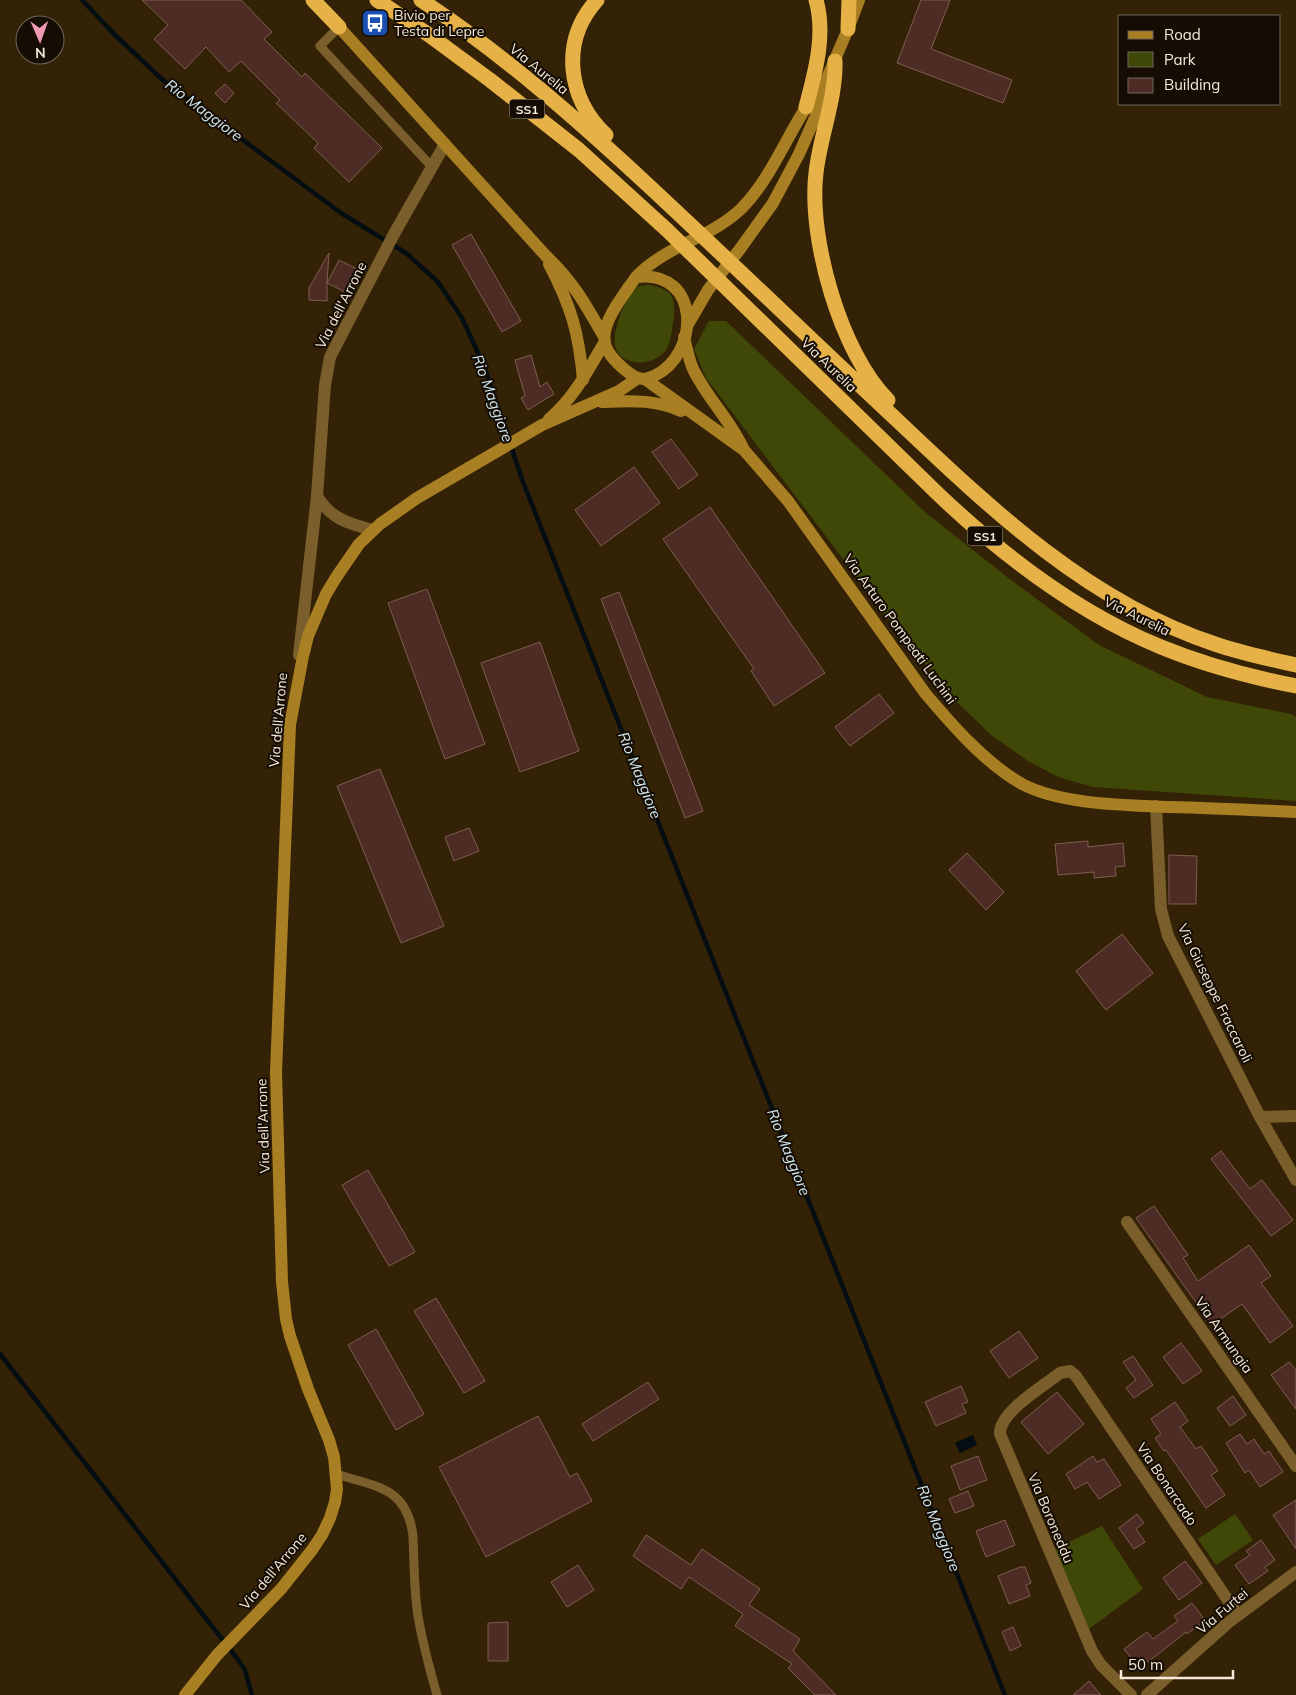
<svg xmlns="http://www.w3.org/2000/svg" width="1296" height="1695" font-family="Mulish,sans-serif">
<rect width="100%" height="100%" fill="#332205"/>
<path fill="#3f4806" d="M 651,285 C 657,287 663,288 668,292 C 672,295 674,301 674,306 C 675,314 671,344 666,350 C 660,359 645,364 635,362 C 605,358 615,329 622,310 C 626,303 628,292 636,288 C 640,285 646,285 651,285 Z
M 709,321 L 726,321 L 926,513 L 1011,580 L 1099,645 L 1207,697 L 1291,714 L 1296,717 L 1296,801 L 1093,787 L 1058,777 L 1028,761 L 991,735 L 957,702 L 906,642 L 706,378 L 694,349 Z
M 1235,1514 L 1253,1540 L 1216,1565 L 1198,1539 Z
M 1102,1526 L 1143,1589 L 1089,1629 L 1053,1550 Z"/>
<path fill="#030d12" d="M 973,1435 L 977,1445 L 960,1453 L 955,1443 Z"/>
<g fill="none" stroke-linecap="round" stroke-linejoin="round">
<path stroke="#030d12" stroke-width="4.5" d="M 82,0 L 114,34 L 165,82 L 341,213 L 406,253 L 438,282 L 462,318 L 484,366 L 523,482 L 1005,1695
M 0,1354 L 236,1657 L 245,1670 L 252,1695"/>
</g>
<path fill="#4c2c25" stroke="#805c53" d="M 142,0 L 241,0 L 272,32 L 264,39 L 302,77 L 305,73 L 382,148 L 349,182 L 314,148 L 318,143 L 276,103 L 280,100 L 241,61 L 229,72 L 206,47 L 185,69 L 154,39 L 168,25 Z
M 921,0 L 950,0 L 931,49 L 1012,80 L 1003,103 L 897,63 Z
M 225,84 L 234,93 L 225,103 L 215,93 Z
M 471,234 L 521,321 L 502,332 L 452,245 Z
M 329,253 L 327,283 L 339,260 L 357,269 L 345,292 L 327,283 L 327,301 L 309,300 L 309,288 Z
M 531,355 L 540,387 L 547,382 L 554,394 L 528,410 L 521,398 L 525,396 L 515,360 Z
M 671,439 L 698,475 L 679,489 L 652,452 Z
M 634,467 L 660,503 L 601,546 L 575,510 Z
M 710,507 L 825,673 L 774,706 L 751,671 L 754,669 L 663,539 Z
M 427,589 L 485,744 L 445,759 L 388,603 Z
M 619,592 L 703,811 L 685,818 L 601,599 Z
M 540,642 L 579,751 L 520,772 L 481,663 Z
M 879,694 L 894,713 L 850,746 L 835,727 Z
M 380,769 L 444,926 L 401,943 L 337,786 Z
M 469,828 L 479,851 L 454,861 L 445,837 Z
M 1088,841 L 1088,847 L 1123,843 L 1125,866 L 1115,867 L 1116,876 L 1094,878 L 1094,872 L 1058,875 L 1055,844 Z
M 967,853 L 1004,892 L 986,910 L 949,870 Z
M 1169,855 L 1197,856 L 1196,904 L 1169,904 Z
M 1122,934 L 1153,973 L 1106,1010 L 1076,971 Z
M 1221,1151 L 1250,1189 L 1262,1180 L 1293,1220 L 1271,1236 L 1211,1159 Z
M 368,1170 L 415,1252 L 389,1266 L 342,1185 Z
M 1154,1206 L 1188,1255 L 1183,1258 L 1198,1281 L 1249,1245 L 1271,1276 L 1261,1283 L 1293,1326 L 1270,1343 L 1242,1304 L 1212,1325 L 1136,1218 Z
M 436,1298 L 485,1381 L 464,1393 L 414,1311 Z
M 376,1329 L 424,1414 L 396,1430 L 348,1345 Z
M 1019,1331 L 1038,1358 L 1009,1378 L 990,1351 Z
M 1181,1343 L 1202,1371 L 1183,1384 L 1163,1357 Z
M 1133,1356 L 1153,1385 L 1134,1398 L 1126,1388 L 1136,1380 L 1123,1362 Z
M 1289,1362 L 1296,1370 L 1296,1409 L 1271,1375 Z
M 648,1382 L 659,1399 L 593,1441 L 582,1424 Z
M 961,1386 L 968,1402 L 962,1404 L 966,1413 L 936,1426 L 925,1402 Z
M 1057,1392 L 1084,1424 L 1048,1454 L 1021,1422 Z
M 1233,1396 L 1246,1415 L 1230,1426 L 1217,1408 Z
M 1175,1402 L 1188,1421 L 1180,1427 L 1196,1449 L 1201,1446 L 1218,1471 L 1211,1475 L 1225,1495 L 1206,1508 L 1166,1450 L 1164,1451 L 1155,1438 L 1161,1434 L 1151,1419 Z
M 538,1416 L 570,1477 L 577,1473 L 592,1501 L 486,1557 L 439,1467 Z
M 1240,1434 L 1247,1444 L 1254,1439 L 1264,1454 L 1269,1451 L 1283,1472 L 1260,1487 L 1249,1470 L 1245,1473 L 1226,1443 Z
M 978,1456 L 987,1480 L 960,1490 L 951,1466 Z
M 1093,1456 L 1097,1462 L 1104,1459 L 1121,1485 L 1099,1499 L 1087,1482 L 1075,1489 L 1066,1474 Z
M 968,1491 L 974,1506 L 955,1513 L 949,1499 Z
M 1296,1500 L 1296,1549 L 1273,1515 Z
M 1137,1514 L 1144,1523 L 1136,1529 L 1145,1542 L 1134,1549 L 1119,1528 Z
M 1005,1520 L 1015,1545 L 986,1557 L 976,1531 Z
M 646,1535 L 691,1565 L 702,1549 L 760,1589 L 749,1605 L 800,1639 L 793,1651 L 836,1695 L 815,1695 L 788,1668 L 792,1664 L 735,1626 L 743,1614 L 689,1577 L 681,1589 L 633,1556 Z
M 1261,1540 L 1275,1560 L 1265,1567 L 1268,1571 L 1249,1584 L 1235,1565 L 1250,1555 L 1246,1551 Z
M 1185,1561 L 1202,1583 L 1179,1600 L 1163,1578 Z
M 578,1565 L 594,1590 L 567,1607 L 551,1582 Z
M 1020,1567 L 1025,1567 L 1031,1583 L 1026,1585 L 1030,1596 L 1009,1604 L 998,1576 Z
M 1192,1603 L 1205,1620 L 1187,1634 L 1186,1632 L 1148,1662 L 1145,1658 L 1136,1664 L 1124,1649 L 1147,1632 L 1153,1639 L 1178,1621 L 1174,1616 Z
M 508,1622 L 508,1661 L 488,1661 L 488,1623 Z
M 1013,1627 L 1021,1646 L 1010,1651 L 1002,1632 Z
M 1089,1681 L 1101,1695 L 1073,1695 Z"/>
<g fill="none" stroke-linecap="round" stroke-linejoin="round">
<path stroke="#7a5f2d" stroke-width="9" d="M 339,27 L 320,46 L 432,167
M 336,1474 C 377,1487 407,1487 413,1536 C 414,1560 414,1585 417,1609 C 421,1639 429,1666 437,1695"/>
<path stroke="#7a5f2d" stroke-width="12" d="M 317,496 C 331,519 349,524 373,530
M 299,655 L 317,496 L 325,385 L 330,357 L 394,234 L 445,144
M 1156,806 L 1161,909 L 1168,936 L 1260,1117 L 1296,1180
M 1260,1117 L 1296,1116
M 1127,1222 L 1296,1466
M 1131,1695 L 1101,1665 L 1092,1651 L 1000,1434 C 999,1412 1044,1386 1060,1373 L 1070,1371 L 1076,1376 L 1238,1615
M 1147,1695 L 1229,1622 L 1296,1572"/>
<path stroke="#a97f24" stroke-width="12" d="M 339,27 L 546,256 C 572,280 586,305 603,335
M 549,264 C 571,306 579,333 583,380
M 636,277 C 702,269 700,355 654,376 C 651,377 647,379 643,379 C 632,379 613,360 608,351 C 594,329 624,295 636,277 L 637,276 C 667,245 711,238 742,208 C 770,179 784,142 805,109 C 809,103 816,97 821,92
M 687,326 L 708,290 L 740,249 L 773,203 L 799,154 L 818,111 L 821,92 L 848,29 L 859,0
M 684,337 C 687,349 689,361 694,371 C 708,399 730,420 743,448
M 645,379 L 744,450 L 788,501 L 925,693 C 952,725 985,763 1022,784 C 1062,805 1126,805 1171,807 C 1213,808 1254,810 1296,812
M 602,402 C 631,401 654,399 681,411
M 549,419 C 574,398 588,370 604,343
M 185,1695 L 217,1655 L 281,1589 L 312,1550 L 322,1535 L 330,1518 L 335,1502 L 337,1489 L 334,1457 L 329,1440 L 308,1389 L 290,1336 L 286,1319 L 282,1282 L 276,1072 L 290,725 L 303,656 L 308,636 L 326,594 L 337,576 L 359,544 L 380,524 L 417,498 L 542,425 L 619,391 L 638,378"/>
<path stroke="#e6b147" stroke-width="15" d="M 313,0 L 339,27
M 377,0 L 429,35 L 490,80 L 579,150 L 667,230 L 937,493 C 1002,555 1078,613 1161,647 C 1205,665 1250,677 1296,686
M 421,0 C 503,54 578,120 650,187 C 722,254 793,322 865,390 C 970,488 1075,598 1215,644 C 1241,653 1269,659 1296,665
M 597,0 C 560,41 567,98 606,135
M 848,29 L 849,0
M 835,61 C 836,99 820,136 816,173 C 808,238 841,354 888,400
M 806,107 C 815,73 826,35 816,0"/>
</g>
<defs>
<g id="bus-square" transform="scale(1.4375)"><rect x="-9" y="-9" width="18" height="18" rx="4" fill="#1a4fb4" stroke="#150d03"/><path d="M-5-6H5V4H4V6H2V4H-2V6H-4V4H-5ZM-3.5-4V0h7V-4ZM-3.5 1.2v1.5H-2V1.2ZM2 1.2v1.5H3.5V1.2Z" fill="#fff"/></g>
</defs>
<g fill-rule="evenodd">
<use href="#bus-square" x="375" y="23"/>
</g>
<g text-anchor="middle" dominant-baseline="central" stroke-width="4" stroke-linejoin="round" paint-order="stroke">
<g fill="#150d03" stroke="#b2a799" stroke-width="1">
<rect x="509.5" y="99.5" width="35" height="19" rx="4"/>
<rect x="967.5" y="526.5" width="35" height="19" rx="4"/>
</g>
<g font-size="12" font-weight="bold" fill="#f5e9d9">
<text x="527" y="109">SS1</text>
<text x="985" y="536">SS1</text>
</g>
<g font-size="14" fill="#f5e9d9" stroke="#150d03" text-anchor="start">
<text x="394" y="15">Bivio per<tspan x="394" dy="16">Testa di Lepre</tspan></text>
</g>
<g font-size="14" fill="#f5e9d9" stroke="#150d03">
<text transform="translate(539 69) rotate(39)">Via Aurelia</text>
<text transform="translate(341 305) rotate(-63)">Via dell'Arrone</text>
<text transform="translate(829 365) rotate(44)">Via Aurelia</text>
<text transform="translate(1137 616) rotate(26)">Via Aurelia</text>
<text transform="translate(900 629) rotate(54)">Via Arturo Pompeati Luchini</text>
<text transform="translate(278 720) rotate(-85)">Via dell'Arrone</text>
<text transform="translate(1215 993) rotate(64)">Via Giuseppe Fraccaroli</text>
<text transform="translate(263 1126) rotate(-92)">Via dell'Arrone</text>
<text transform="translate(1224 1335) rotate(55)">Via Armungia</text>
<text transform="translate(1167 1484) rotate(56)">Via Bonarcado</text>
<text transform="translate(1051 1518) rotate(67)">Via Boroneddu</text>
<text transform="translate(273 1571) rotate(-50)">Via dell'Arrone</text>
<text transform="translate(1222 1611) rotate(-40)">Via Furtei</text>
</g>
<g font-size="15" font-style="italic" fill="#d1e8f2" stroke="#150d03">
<text transform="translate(204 110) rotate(37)">Rio Maggiore</text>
<text transform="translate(493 398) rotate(70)">Rio Maggiore</text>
<text transform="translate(640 775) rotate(68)">Rio Maggiore</text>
<text transform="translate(789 1152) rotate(68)">Rio Maggiore</text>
<text transform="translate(939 1528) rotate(68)">Rio Maggiore</text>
</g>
</g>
<rect x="1118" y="15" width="162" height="90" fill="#150d03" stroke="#6f6559"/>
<rect x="1128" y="31" width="25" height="8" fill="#a97f24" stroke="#6f6559"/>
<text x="1164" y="40" font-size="15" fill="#f5e9d9">Road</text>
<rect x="1128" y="52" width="25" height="15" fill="#3f4806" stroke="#6f6559"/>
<text x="1164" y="65" font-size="15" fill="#f5e9d9">Park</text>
<rect x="1128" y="78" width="25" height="15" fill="#4c2c25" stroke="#6f6559"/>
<text x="1164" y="90" font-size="15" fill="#f5e9d9">Building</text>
<g transform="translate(40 40) rotate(178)"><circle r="24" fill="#150d03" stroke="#6f6559"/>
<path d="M0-4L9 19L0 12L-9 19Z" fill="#f19ab4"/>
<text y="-8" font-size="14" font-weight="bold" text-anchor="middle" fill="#f5e9d9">N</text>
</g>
<path d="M1121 1670v8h112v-8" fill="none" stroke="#f5e9d9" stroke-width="2.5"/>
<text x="1128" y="1670" font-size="15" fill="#f5e9d9" stroke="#150d03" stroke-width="4" paint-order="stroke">50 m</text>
</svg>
